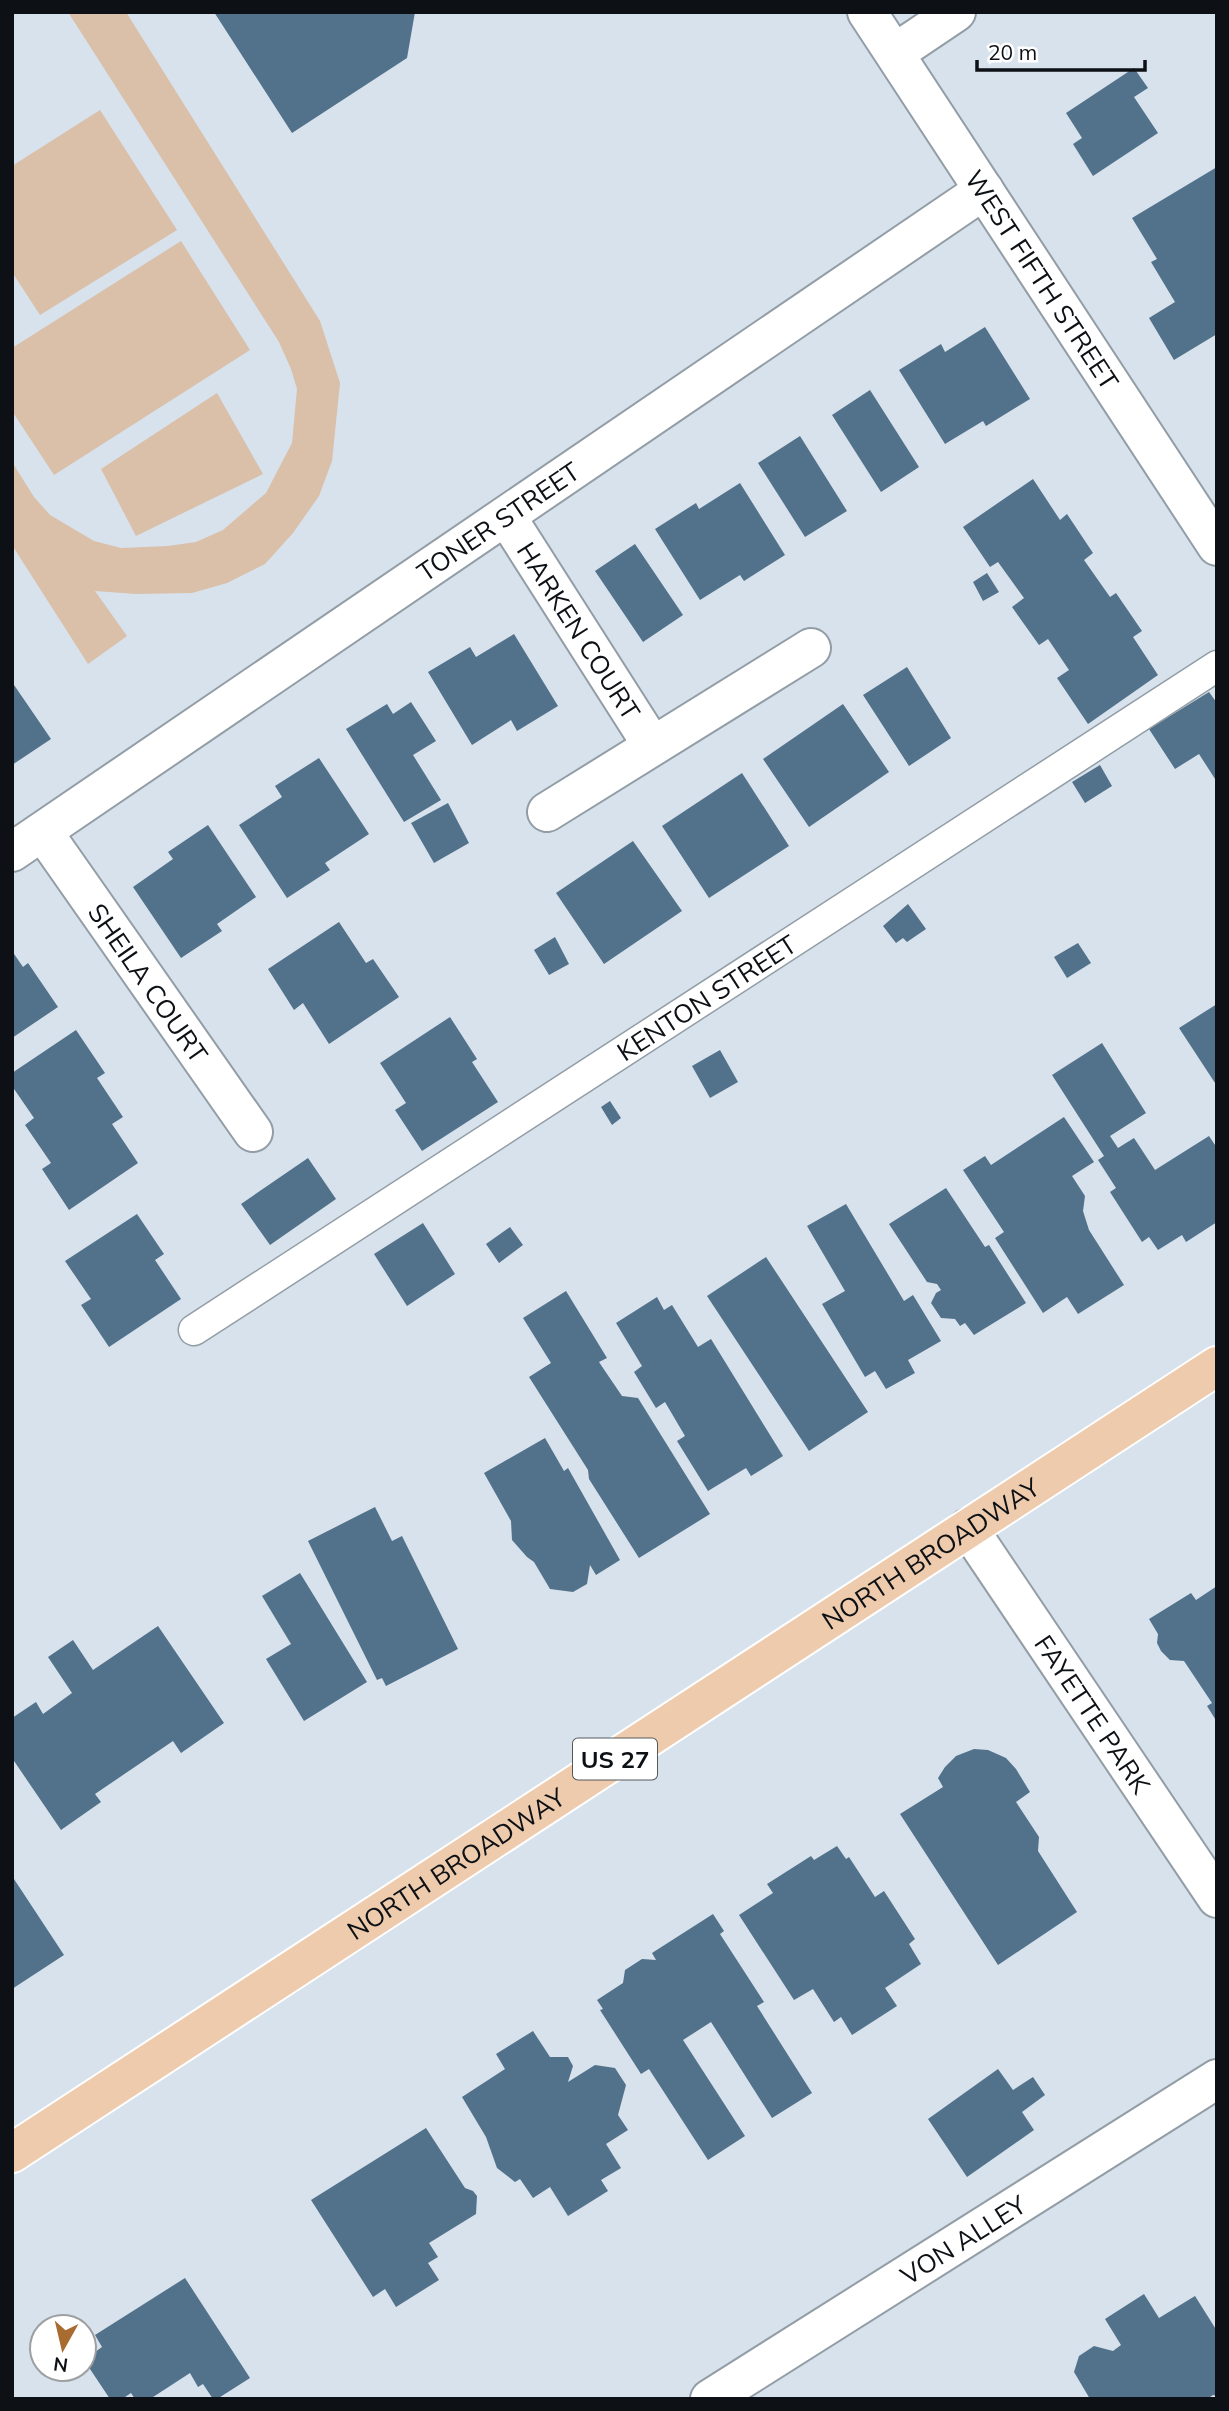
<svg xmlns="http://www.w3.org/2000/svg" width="1229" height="2411" font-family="Mulish,sans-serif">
<rect width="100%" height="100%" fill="#d7e2ec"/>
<path fill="#dabfa9" d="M 68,12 L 126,12 L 320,321 L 340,383 L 332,461 L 319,496 L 293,533 L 265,564 L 227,583 L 192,593 L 136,594 L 95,591 L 127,636 L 88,664 L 12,545 L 12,462 L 34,497 L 50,515 L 94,541 L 121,548 L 168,546 L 196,542 L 223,530 L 266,493 L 292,443 L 297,389 L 291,369 L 279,342 Z
M 100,110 L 177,230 L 40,315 L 12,272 L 12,166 Z
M 181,241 L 250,350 L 54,475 L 12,411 L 12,348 Z
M 217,393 L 263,474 L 136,536 L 101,469 Z"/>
<path fill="#52718a" d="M 214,12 L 415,12 L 407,58 L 292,133 Z
M 1134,68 L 1148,88 L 1134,97 L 1158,133 L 1093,176 L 1073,144 L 1082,138 L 1066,113 Z
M 1217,167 L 1217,334 L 1174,360 L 1149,318 L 1175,302 L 1151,262 L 1157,259 L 1132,218 Z
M 985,327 L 1030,399 L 986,426 L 983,421 L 945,444 L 899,370 L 941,344 L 945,352 Z
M 870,390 L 919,467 L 881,492 L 832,415 Z
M 800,436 L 847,511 L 805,537 L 758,463 Z
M 1033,479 L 1060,520 L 1067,514 L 1093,553 L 1084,560 L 1110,597 L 1116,593 L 1142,631 L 1133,637 L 1158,675 L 1088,724 L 1057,678 L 1069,670 L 1048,639 L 1039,645 L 1012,607 L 1024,598 L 998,562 L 990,567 L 963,527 Z
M 740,483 L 785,555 L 744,581 L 740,575 L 700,600 L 655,529 L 696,503 L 699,509 Z
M 635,544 L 683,615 L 643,642 L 595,571 Z
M 987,573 L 999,592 L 983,601 L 973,582 Z
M 514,634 L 558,706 L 517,731 L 511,720 L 472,745 L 428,672 L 470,647 L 476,657 Z
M 907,667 L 951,738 L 909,766 L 863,695 Z
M 12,682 L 51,739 L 12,765 Z
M 1209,692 L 1217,703 L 1217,782 L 1199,754 L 1175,769 L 1149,729 Z
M 411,702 L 436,741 L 413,755 L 441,800 L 404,822 L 346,729 L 387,704 L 393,714 Z
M 843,704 L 889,772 L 809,827 L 763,759 Z
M 319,758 L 369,834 L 325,863 L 330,870 L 287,898 L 239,825 L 282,797 L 275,786 Z
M 1100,765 L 1112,786 L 1085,803 L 1072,782 Z
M 742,773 L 789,846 L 709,898 L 662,826 Z
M 448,803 L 469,843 L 434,863 L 411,823 Z
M 208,825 L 256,897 L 217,924 L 222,931 L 181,958 L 133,887 L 173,859 L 168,852 Z
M 633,841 L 682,911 L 604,964 L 556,893 Z
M 908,904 L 926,929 L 907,942 L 903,938 L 896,943 L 883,926 Z
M 339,922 L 366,963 L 373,959 L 399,997 L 329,1044 L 303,1003 L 294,1010 L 268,969 Z
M 555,937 L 569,964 L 549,975 L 534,950 Z
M 1078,943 L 1091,963 L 1067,978 L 1054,957 Z
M 12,951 L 23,967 L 28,963 L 58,1007 L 12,1038 Z
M 1217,1004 L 1217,1086 L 1179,1028 Z
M 450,1017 L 477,1059 L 472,1062 L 498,1102 L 422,1151 L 395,1110 L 406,1103 L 380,1063 Z
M 76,1030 L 105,1073 L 97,1078 L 123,1117 L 112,1124 L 138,1163 L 69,1210 L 42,1169 L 51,1163 L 25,1125 L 34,1118 L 12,1086 L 12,1073 Z
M 1102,1043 L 1146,1113 L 1110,1136 L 1118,1148 L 1134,1138 L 1155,1170 L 1209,1136 L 1217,1148 L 1217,1214 L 1215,1215 L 1217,1222 L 1186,1242 L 1182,1235 L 1158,1250 L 1149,1237 L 1142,1242 L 1110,1192 L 1116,1188 L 1098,1160 L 1104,1156 L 1052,1075 Z
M 720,1050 L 738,1082 L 710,1098 L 692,1066 Z
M 610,1101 L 621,1118 L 612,1125 L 601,1107 Z
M 1064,1117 L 1094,1162 L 1072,1176 L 1085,1196 L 1083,1211 L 1089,1230 L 1124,1285 L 1078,1314 L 1067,1297 L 1043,1313 L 995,1238 L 1004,1232 L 963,1170 L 985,1156 L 991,1165 Z
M 308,1158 L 336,1199 L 270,1245 L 241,1204 Z
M 946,1188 L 985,1247 L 989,1245 L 1026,1303 L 974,1335 L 965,1323 L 960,1326 L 955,1319 L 941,1318 L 931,1303 L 936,1293 L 941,1290 L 937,1284 L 927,1282 L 889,1224 Z
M 846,1204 L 904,1301 L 913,1295 L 941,1341 L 908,1360 L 915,1373 L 886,1389 L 875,1371 L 865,1377 L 822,1304 L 845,1291 L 807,1226 Z
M 137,1214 L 164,1254 L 155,1260 L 181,1299 L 109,1347 L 81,1305 L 91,1299 L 65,1261 Z
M 423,1223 L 455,1274 L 407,1306 L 374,1254 Z
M 510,1227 L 523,1245 L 499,1263 L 486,1244 Z
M 766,1257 L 868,1412 L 809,1451 L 707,1296 Z
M 566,1291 L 607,1358 L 599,1362 L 603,1368 L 622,1396 L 638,1398 L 710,1514 L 639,1558 L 589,1479 L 588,1470 L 529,1377 L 551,1363 L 523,1318 Z
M 657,1297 L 664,1310 L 672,1305 L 698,1347 L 711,1339 L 783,1456 L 751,1476 L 746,1468 L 708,1491 L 677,1441 L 685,1436 L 665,1402 L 656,1408 L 634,1372 L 642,1366 L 616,1323 Z
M 545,1438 L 564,1471 L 568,1468 L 620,1560 L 596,1575 L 590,1565 L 587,1584 L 573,1592 L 550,1589 L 534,1562 L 527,1557 L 512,1540 L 511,1521 L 484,1473 Z
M 375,1507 L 392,1541 L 402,1536 L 458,1649 L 386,1686 L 382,1678 L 377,1680 L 308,1541 Z
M 300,1573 L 367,1682 L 304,1721 L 266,1659 L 291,1644 L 262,1596 Z
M 1217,1586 L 1217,1722 L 1207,1706 L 1212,1703 L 1184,1661 L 1170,1660 L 1161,1651 L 1157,1643 L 1158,1634 L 1149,1619 L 1191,1593 L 1196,1600 Z
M 158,1626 L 224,1723 L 181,1753 L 173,1741 L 95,1794 L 101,1802 L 61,1830 L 12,1758 L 12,1718 L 36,1702 L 43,1714 L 72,1693 L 48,1657 L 73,1640 L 93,1670 Z
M 974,1749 L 988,1750 L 1006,1758 L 1016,1769 L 1030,1792 L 1016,1802 L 1039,1837 L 1038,1851 L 1077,1912 L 998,1965 L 900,1814 L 943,1787 L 938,1778 L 945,1767 L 956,1756 Z
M 837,1846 L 846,1859 L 849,1857 L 875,1897 L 884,1891 L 915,1939 L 909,1944 L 921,1964 L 885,1988 L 897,2006 L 852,2035 L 841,2017 L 834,2022 L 813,1989 L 794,2000 L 739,1915 L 773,1893 L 767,1884 L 811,1856 L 814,1860 Z
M 12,1876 L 64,1955 L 12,1989 Z
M 713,1914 L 724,1931 L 720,1934 L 764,2002 L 757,2006 L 812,2093 L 772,2118 L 711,2022 L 683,2040 L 745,2136 L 708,2160 L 649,2069 L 641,2074 L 600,2010 L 603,2009 L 597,2000 L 623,1983 L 625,1970 L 642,1959 L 656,1960 L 652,1953 Z
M 533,2031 L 550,2057 L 568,2057 L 573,2066 L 568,2082 L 595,2065 L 615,2068 L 626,2085 L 618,2115 L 628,2130 L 606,2144 L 621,2168 L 601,2180 L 608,2191 L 568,2216 L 550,2187 L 533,2198 L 520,2179 L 515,2182 L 497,2168 L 486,2137 L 462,2097 L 505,2069 L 496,2054 Z
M 998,2069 L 1013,2090 L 1033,2077 L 1045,2095 L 1022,2112 L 1034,2130 L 967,2177 L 928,2119 Z
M 426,2128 L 465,2188 L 473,2191 L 477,2196 L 476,2214 L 429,2243 L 438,2257 L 428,2263 L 439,2280 L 396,2307 L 385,2289 L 373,2297 L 311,2200 Z
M 185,2278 L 250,2378 L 217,2399 L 213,2399 L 203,2384 L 198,2387 L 190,2373 L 150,2399 L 135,2399 L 131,2393 L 122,2399 L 110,2399 L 84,2360 L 102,2347 L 95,2335 Z
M 1144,2294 L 1159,2318 L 1195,2296 L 1217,2331 L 1217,2396 L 1213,2395 L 1207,2399 L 1090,2399 L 1074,2372 L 1079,2356 L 1094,2346 L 1113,2351 L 1121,2345 L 1105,2319 Z"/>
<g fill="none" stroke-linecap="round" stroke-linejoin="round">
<g stroke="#929da6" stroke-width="33">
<g id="service">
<path id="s1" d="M 194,1330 L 1217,666"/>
</g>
</g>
<g stroke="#929da6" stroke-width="42">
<g id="minor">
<path id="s2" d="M 867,12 L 1217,546"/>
<path d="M 895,53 L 956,12"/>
<path id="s3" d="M 506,516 L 652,745"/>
<path d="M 547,812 L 811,648"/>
<path id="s4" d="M 43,832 L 253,1132"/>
<path id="s5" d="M 12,852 L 984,190"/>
<path id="s6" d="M 968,1528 L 1217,1898"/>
<path id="s7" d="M 710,2399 L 1217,2079"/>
</g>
</g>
<g stroke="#fff" stroke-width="42">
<g id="primary">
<path id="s8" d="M 12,2153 L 1217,1366"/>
</g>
</g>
<use href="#service" stroke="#fff" stroke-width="30"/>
<use href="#minor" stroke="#fff" stroke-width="38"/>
<use href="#primary" stroke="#eecbad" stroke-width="38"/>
</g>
<g text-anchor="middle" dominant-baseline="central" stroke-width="5" stroke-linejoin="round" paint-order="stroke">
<rect fill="#fff" stroke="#56585a" stroke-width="2" x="573" y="1738.5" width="84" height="41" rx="5"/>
<g font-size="24" font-weight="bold" fill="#0d1014">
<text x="615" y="1759">US 27</text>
</g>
<g font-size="26" fill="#0d1014" stroke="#fff">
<text stroke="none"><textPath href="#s2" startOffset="320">WEST FIFTH STREET</textPath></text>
<text stroke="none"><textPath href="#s5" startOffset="588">TONER STREET</textPath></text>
<text stroke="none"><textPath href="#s3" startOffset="136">HARKEN COURT</textPath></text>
<text stroke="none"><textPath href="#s4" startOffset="184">SHEILA COURT</textPath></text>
<text stroke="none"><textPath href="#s1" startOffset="611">KENTON STREET</textPath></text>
<text stroke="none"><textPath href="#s8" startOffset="1097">NORTH BROADWAY</textPath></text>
<text stroke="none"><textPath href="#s6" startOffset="224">FAYETTE PARK</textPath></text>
<text stroke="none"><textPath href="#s8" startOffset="530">NORTH BROADWAY</textPath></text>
<text stroke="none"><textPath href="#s7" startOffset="299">VON ALLEY</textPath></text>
</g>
</g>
<rect width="1229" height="2411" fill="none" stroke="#0d1014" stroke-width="28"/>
<g transform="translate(63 2348) rotate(188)"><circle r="33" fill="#ffffff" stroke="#9e9fa1" stroke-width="2"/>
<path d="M0-5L12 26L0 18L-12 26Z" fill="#a96c30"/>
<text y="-10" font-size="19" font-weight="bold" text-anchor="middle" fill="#0d1014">N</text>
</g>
<path d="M977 60v10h168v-10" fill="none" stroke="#0d1014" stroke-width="3.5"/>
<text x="988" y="60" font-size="21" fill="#0d1014" stroke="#ffffff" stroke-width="5" paint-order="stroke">20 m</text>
</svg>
